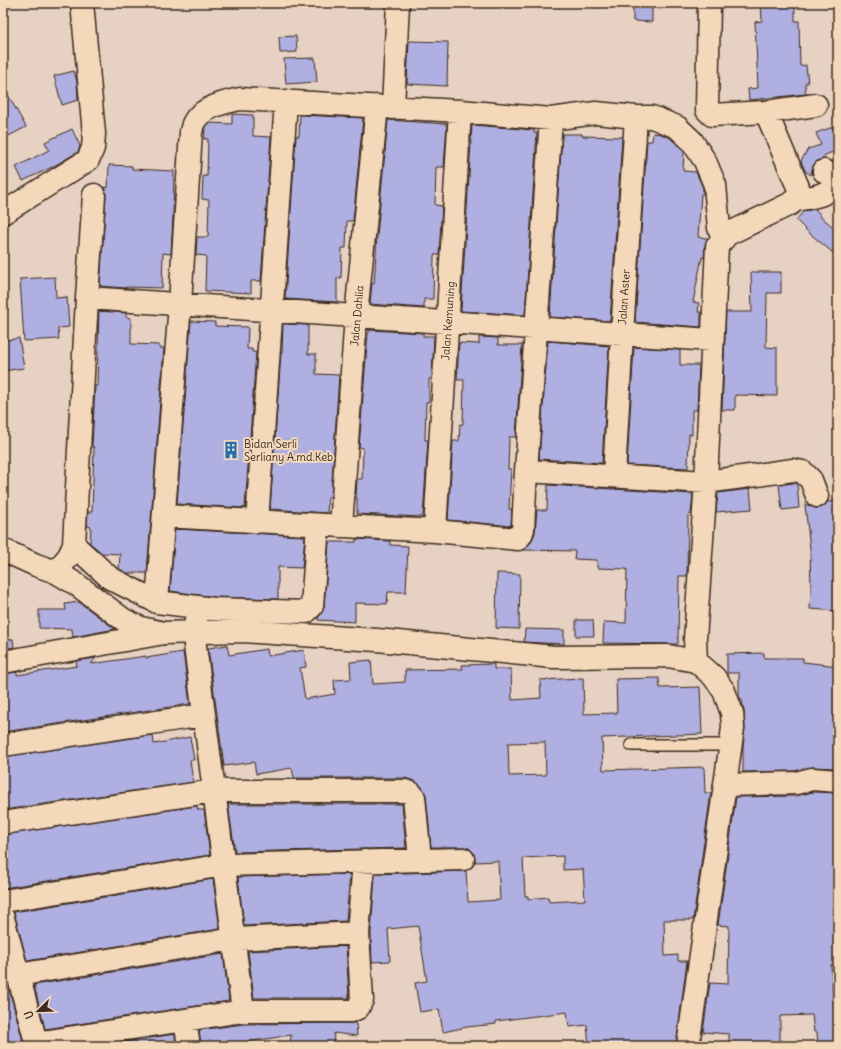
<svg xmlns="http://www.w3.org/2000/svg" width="841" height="1049" font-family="Delius,sans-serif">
<rect width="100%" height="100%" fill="#e6d1c2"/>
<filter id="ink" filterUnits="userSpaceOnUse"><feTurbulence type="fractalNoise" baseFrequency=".025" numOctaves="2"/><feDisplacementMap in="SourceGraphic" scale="8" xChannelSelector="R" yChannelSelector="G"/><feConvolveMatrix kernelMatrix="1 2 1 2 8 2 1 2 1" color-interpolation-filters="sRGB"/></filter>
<g filter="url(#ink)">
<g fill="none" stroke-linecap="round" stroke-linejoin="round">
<path stroke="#668f92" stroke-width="5.5" d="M 514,1046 L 517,1046"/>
</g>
<path fill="#b0afe1" stroke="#3b2a1e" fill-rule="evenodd" d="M 633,3 L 652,3 L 652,22 L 633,21 Z
M 761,3 L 795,3 L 795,21 L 799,21 L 800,66 L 806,65 L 808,83 L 805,83 L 806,94 L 749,100 L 748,89 L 758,88 L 755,22 L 762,21 Z
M 296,36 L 297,52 L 280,53 L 279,37 Z
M 409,41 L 448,42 L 447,86 L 407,84 Z
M 315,58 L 317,82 L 286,84 L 284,59 Z
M 74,71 L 77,82 L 78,100 L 62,105 L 54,76 Z
M 3,86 L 26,127 L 3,139 Z
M 232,114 L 253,115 L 253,136 L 271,137 L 261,281 L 251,281 L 251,293 L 205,291 L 206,256 L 196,255 L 197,237 L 208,237 L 209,200 L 202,199 L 203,176 L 207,176 L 208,139 L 204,139 L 205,129 L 209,123 L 232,124 Z
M 300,115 L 363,118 L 353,221 L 347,221 L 346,248 L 342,248 L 341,278 L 337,278 L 337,302 L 285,299 L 296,136 L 299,136 Z
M 388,120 L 447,124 L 444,167 L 436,167 L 435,205 L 442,206 L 439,255 L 434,255 L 433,299 L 424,299 L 424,308 L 370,304 L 372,283 L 374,284 L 377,236 Z
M 472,125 L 534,130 L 534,133 L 537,133 L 525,315 L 461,311 Z
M 833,127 L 838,139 L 838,150 L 825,155 L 822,159 L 817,161 L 813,166 L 811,175 L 805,171 L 801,161 L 808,149 L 821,145 L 816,133 Z
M 72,129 L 80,146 L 78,152 L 52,167 L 23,181 L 16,167 L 49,150 L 45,142 Z
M 653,133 L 661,134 L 670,138 L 682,149 L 684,152 L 683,171 L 696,172 L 703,188 L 703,194 L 701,194 L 698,237 L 707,238 L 705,245 L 704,258 L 702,257 L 693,302 L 699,303 L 698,312 L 701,312 L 701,327 L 635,322 L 647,141 L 652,141 Z
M 562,134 L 582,134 L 582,136 L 622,137 L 610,321 L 550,317 Z
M 109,165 L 132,166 L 132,169 L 174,171 L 173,215 L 171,254 L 163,253 L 162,288 L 126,287 L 126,288 L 100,286 L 106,196 L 104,187 L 108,188 Z
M 815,209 L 821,215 L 820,216 L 838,231 L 838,257 L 808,232 L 796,220 L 804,211 Z
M 751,272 L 781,272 L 781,293 L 767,293 L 766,347 L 777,348 L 777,396 L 735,395 L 735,410 L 722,410 L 726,312 L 752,312 Z
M 55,277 L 56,298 L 67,297 L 69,327 L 58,328 L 59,339 L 24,341 L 20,279 Z
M 99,311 L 126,313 L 126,317 L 131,318 L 131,344 L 159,345 L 159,348 L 164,348 L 147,573 L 127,573 L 119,569 L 120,554 L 102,553 L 90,543 L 91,527 L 87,526 L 88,512 L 92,512 L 94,447 L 92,447 L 95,386 L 97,386 Z
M 191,321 L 215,322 L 215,326 L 248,327 L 247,349 L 252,349 L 252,352 L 256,352 L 245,508 L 177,504 Z
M 283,324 L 308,325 L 308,354 L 316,354 L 316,374 L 339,375 L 331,497 L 328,497 L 327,513 L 270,509 L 281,353 L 282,353 Z
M 369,330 L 423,333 L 423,336 L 434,336 L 432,379 L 429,379 L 429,402 L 426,402 L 425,440 L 428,440 L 423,517 L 357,514 L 357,498 L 356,498 L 357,479 L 362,479 L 363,448 L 359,447 L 368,333 L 369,333 Z
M 479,337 L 498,338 L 498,345 L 522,345 L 516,437 L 509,437 L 508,469 L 511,469 L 509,509 L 512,509 L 511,526 L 448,520 L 453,441 L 459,441 L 460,424 L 463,424 L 464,380 L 457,380 L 459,343 L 479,344 Z
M 19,338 L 24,368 L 3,371 L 3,341 Z
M 548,341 L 609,346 L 602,463 L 539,459 Z
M 634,347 L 680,350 L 680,365 L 699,365 L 697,410 L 692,410 L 692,435 L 689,434 L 688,468 L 627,465 Z
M 793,483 L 797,483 L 799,508 L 782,510 L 779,485 Z
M 548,485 L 693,494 L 691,514 L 688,515 L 687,576 L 679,576 L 678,644 L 603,643 L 604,622 L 626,623 L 627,569 L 597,568 L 597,560 L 574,559 L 575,551 L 524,550 L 531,542 L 535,533 L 537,510 L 547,510 Z
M 750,489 L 752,509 L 716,512 L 718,493 Z
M 838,501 L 838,611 L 810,609 L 811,589 L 810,548 L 805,505 L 808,505 L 815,508 L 821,508 L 827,502 Z
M 175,529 L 305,536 L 302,568 L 278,567 L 278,599 L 215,597 L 170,591 Z
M 356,539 L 390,541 L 390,545 L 408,546 L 406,592 L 388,592 L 387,604 L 355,603 L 355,622 L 318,620 L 318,618 L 321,614 L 324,607 L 329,542 L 356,542 Z
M 497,573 L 520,574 L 519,629 L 496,628 Z
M 79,602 L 115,629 L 73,637 L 72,629 L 39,628 L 39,610 L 66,610 L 65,604 Z
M 576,620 L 593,620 L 594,636 L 576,636 Z
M 525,629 L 564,630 L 564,644 L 524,642 Z
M 13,639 L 14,647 L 3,649 L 3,640 Z
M 227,645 L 229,655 L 267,649 L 268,656 L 304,650 L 306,667 L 300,668 L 305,699 L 335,694 L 334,680 L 351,679 L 350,662 L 371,660 L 373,684 L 405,682 L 405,670 L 463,669 L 462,665 L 494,664 L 494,669 L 511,669 L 512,700 L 541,698 L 540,680 L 583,678 L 584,714 L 617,713 L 616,679 L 659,678 L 660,688 L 700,687 L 702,734 L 602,738 L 603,770 L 704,767 L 705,793 L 711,793 L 693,920 L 664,920 L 665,956 L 678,955 L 678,961 L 687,961 L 676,1046 L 589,1046 L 587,1025 L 569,1027 L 567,1012 L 496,1021 L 496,1024 L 467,1027 L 443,1032 L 439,1009 L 420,1012 L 415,983 L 427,981 L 418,926 L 388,929 L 390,961 L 372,962 L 371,933 L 375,874 L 466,871 L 468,902 L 500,900 L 498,861 L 475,862 L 475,858 L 473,852 L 469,848 L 463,847 L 431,847 L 426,795 L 421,786 L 415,781 L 405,778 L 294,778 L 292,768 L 256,774 L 254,762 L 224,766 L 208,648 ZM 545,742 L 546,775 L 509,776 L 508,743 ZM 563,856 L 563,870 L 583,869 L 585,900 L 549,902 L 548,897 L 528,899 L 528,896 L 525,896 L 523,858 Z
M 183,652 L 190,704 L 3,732 L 3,674 L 17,672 L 17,675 L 77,666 L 76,661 L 96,658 L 91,664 L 146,656 L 146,658 Z
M 764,653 L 764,658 L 803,658 L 803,662 L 838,666 L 838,723 L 834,723 L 834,768 L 813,767 L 794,771 L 743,772 L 743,747 L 745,727 L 744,712 L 742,700 L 741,700 L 739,696 L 739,673 L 727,673 L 727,654 Z
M 153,735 L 154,744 L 190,737 L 194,760 L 190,760 L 193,782 L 3,810 L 3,757 Z
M 813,792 L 838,793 L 838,827 L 835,827 L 838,856 L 838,966 L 831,965 L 834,1012 L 838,1012 L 838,1031 L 834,1031 L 835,1046 L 818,1046 L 817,1032 L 814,1032 L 812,1015 L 780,1016 L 780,1042 L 755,1043 L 755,1046 L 729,1046 L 729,1034 L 703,1032 L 710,983 L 728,984 L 729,926 L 718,925 L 736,797 L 796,796 Z
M 228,804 L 402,804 L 406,848 L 235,852 Z
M 197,806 L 198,810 L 204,810 L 210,855 L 3,888 L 3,835 Z
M 350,874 L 346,921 L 244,926 L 238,877 Z
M 213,879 L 220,929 L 27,961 L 14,912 Z
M 346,946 L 349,998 L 254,998 L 248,951 Z
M 223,954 L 229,1001 L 45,1029 L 34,985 Z
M 3,967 L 24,1045 L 24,1046 L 3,1046 Z
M 356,1023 L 357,1036 L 334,1033 L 333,1046 L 290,1046 L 291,1035 L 222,1046 L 201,1046 L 199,1030 L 244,1024 Z
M 175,1034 L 176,1046 L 98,1046 Z"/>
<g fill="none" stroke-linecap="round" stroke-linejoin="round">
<g stroke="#3b2a1e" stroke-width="14">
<path id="lane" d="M 631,745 L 730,745"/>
</g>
<g stroke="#3b2a1e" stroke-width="25">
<path id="street" d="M 709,3 L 707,110 L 712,115 L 766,112 L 816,105
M 393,108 L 398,3
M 824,171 L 838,178
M 795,200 C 813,197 824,197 838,183
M 87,298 L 712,340
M 526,471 L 706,482 L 793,470 L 803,472 L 811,480 L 817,496
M 614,476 L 622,334 L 636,117
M 164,516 L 435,531 L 518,539 L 521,535 L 523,529 L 526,471 L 551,119
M 257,522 L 286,101
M 341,526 L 356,316 L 377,106
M 435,531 L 460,111
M 74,545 L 110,578 L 157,602 L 214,609 L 306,612 L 312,606 L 318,525
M 56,572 L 69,556 L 74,545 L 87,298 L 94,195
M 157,602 L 180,304 L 191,132 C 192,129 192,125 194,122 C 201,108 225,102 240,99 L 460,111 L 551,119 L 596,113 L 636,117 L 652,117 L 677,127 L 692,141 L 705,161 L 715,185 L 719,228 L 723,238
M 197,607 L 195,632 L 195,646 L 243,1011
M 696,661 L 695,639 L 706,482 L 717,246 L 728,234 L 792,203 L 799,193 L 798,187 L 766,112
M 3,662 L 164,633
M 3,745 L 204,715
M 725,785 L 796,783 L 812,779 L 838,781
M 3,823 L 214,791 L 405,791 L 411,793 L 414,797 L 420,859
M 3,901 L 224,865 L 463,859
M 3,918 L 37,1046
M 18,975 L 234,939 L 358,933
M 185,1020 L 189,1046
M 36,1043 L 243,1011 L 351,1011 L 358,1008 L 362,1000 L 358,933 L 364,861"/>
</g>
<g stroke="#3b2a1e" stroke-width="25">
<path id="secondary" d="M 3,213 L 88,160 L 93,148 L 94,134 L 82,3
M 3,550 L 36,565 L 56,572 L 76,584 L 124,620 L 141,628 L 164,633 L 242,631 L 377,640 L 554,657 L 668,656 L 696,661 L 714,677 L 724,691 L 732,713 L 733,728 L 688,1046"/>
</g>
<use href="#lane" stroke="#f3d9ba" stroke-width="11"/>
<use href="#street" stroke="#f3d9ba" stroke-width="22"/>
<use href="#secondary" stroke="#f3d9ba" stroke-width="22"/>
</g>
</g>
<defs>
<g id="building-bare" transform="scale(1.38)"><path d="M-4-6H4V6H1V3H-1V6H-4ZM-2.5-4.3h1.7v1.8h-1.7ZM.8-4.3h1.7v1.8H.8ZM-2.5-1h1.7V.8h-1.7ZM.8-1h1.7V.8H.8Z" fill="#1f6fb2" stroke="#f3d9ba" stroke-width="2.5" paint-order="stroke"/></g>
</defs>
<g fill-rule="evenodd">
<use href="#building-bare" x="231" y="450"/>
</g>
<g text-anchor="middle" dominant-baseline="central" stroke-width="4" stroke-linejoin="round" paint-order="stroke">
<g font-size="11" fill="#3b2a1e" stroke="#f3d9ba">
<text transform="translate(624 297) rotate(-86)">Jalan Aster</text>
<text transform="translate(357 316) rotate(-85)">Jalan Dahlia</text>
<text transform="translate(448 321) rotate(-86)">Jalan Kemuning</text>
</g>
<g font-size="11" fill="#3b2a1e" stroke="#f3d9ba" text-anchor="start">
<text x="244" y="444">Bidan Serli<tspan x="244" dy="13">Serliany A.md.Keb</tspan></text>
</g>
</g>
<rect width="841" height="1049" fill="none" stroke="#f3d9ba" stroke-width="16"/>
<rect x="8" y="8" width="825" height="1033" fill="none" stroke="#3b2a1e" stroke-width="1.5" filter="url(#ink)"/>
<g transform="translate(38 1011) rotate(247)" stroke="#f3d9ba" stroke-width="3" paint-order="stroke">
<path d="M0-3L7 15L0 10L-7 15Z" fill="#3b2a1e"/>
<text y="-6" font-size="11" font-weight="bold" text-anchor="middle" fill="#3b2a1e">U</text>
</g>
</svg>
